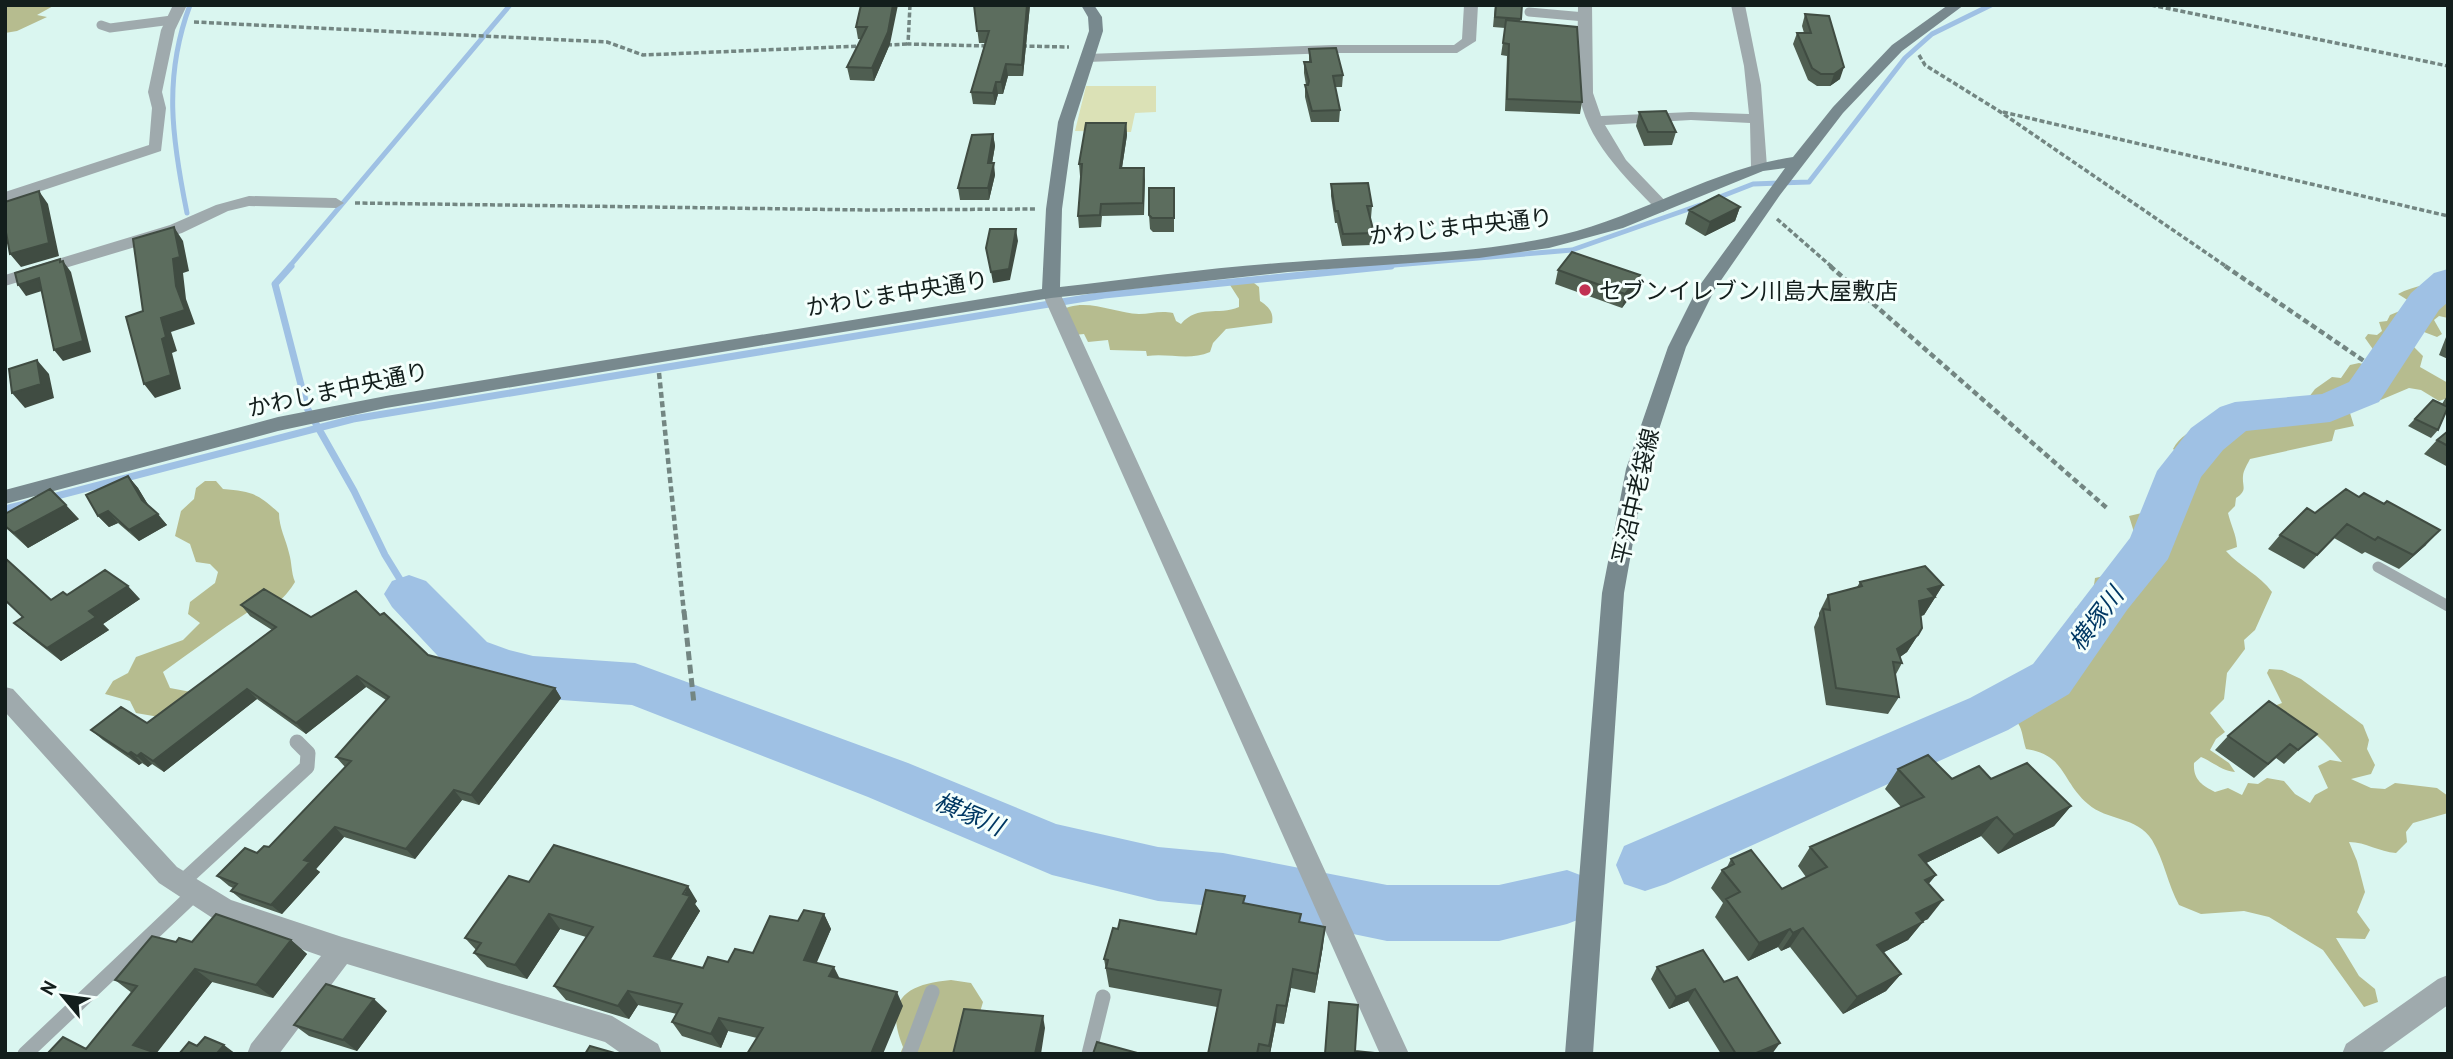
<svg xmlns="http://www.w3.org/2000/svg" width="2453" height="1059" font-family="'PT Sans','Noto Sans JP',sans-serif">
<rect width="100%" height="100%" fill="#daf6f0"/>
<path fill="#dbe1b6" d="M 1086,86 L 1156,86 L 1156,112 L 1135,113 L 1131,132 L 1075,131 Z"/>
<path fill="#b6bc8f" d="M 5,5 L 55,5 L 37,15 L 47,17 L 17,31 L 5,33 Z
M 2448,275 L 2448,318 L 2439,316 L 2434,320 L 2442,334 L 2437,337 L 2424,332 L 2416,338 L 2413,346 L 2423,356 L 2420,367 L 2448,383 L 2448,398 L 2439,401 L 2421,390 L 2409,388 L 2350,413 L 2354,426 L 2335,430 L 2332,441 L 2250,459 C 2248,463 2243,471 2243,476 C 2242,487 2248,490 2236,498 L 2235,506 L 2228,513 C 2231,526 2236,533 2237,547 L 2226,551 C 2240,567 2260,575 2272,592 L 2255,630 L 2244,640 L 2245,649 L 2227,673 L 2224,699 L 2210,713 L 2225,732 L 2216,739 L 2210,750 L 2229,763 L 2235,772 C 2222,771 2213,762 2201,757 L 2194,763 C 2193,780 2202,785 2215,792 L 2228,788 L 2242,795 L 2248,783 L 2258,784 L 2267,778 L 2284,781 L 2295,794 L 2310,803 L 2315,795 L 2328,788 L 2318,766 L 2330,760 L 2342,762 C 2325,741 2307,723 2281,717 L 2274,706 L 2282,703 L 2267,673 L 2269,669 L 2282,670 L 2301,679 L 2363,725 L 2369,740 L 2367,749 L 2375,765 L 2371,774 L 2351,779 L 2371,788 L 2385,789 L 2395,783 L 2437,788 L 2448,796 L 2448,813 L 2413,823 L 2406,832 L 2407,842 L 2396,853 C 2379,852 2366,842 2349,842 L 2357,861 L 2365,892 L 2357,912 L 2370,930 L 2365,939 L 2336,938 L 2359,976 L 2375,989 L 2378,1002 L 2364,1007 L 2323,950 L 2269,917 L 2244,911 L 2201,914 L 2179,905 C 2168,885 2164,860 2152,840 C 2137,816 2107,821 2088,804 C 2061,781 2066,755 2026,749 C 2021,733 2023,720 2006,716 L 1999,701 L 2006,696 L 2025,699 L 2017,682 L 2037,661 L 2062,643 L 2075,609 C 2089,602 2093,594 2095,578 L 2113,574 L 2116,559 L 2132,553 L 2137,542 L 2129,516 L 2146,512 L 2157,504 L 2158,481 L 2164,473 L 2187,472 L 2194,465 L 2173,449 C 2187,423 2215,429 2229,413 L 2276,410 L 2309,397 L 2315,389 L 2332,377 L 2341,378 L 2350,365 L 2359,363 L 2371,366 L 2377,362 L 2377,355 L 2365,338 L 2368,334 L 2377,335 L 2382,331 L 2379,322 L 2387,321 L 2390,315 L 2407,308 L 2409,301 L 2398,294 C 2414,285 2433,285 2448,275 Z
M 1239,283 L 1254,283 L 1259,287 L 1260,301 C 1269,307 1274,312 1272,323 L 1226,329 L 1213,343 L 1210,352 C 1189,361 1169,353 1147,356 L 1146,351 L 1110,350 L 1108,340 L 1088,342 L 1084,334 L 1074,335 L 1057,313 C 1082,295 1112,313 1139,314 C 1151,314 1160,310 1173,313 L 1176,321 L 1181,324 C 1198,304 1218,316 1239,307 L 1239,299 L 1230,285 Z
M 205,481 L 216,481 L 223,489 C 251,491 259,494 279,513 C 279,528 286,539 289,553 C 292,563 291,572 295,582 C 274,615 271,597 248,612 C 219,631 191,652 163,672 L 170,688 L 191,692 L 159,717 L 136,713 L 130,701 L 105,694 L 113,681 L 128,673 L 136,657 L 183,640 L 200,623 L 188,614 L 190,602 L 215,583 L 218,572 L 210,564 L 196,562 L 190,544 L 175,536 L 181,511 L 194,499 L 196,488 Z
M 951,980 L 971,983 L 983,1002 L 975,1029 L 954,1054 L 900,1054 L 903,1047 C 884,1000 905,984 951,980 Z"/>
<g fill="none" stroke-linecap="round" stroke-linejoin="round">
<path stroke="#9fc1e4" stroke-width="5" d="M 1712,200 L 1753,184 L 1809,182 L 1905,58 L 1932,34 L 1991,5
M 187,213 C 172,139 163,77 190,5
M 289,267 L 510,5
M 1371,267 L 1572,250 L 1700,205"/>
<path stroke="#9fc1e4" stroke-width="7" d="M 291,266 L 275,284 L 307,408 L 354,491 L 385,555 L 409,594
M 49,498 L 353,419 L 1104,295 L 1391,266
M 5,509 L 29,503"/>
<path fill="#9fc1e4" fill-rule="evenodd" d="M 2448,269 L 2448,302 L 2439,310 L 2379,402 L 2330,422 L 2246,431 L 2223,450 L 2201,477 L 2168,559 L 2127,610 L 2069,694 L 2008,730 L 1666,884 L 1645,891 L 1624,884 L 1616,865 L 1624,846 L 1970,698 L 2033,664 L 2130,538 L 2157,471 L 2191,428 L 2220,407 L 2235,402 L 2322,394 L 2349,382 L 2411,293 L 2434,273 Z
M 409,575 L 426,581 L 487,642 L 509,650 L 533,656 L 635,663 L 908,763 L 1056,824 L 1158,847 L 1223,853 L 1387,885 L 1499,885 L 1567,870 L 1588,878 L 1597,897 L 1588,916 L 1567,924 L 1499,941 L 1387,941 L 1223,907 L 1158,901 L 1052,875 L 868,797 L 632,705 L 533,698 L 484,684 L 451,670 L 392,607 L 384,594 L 392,581 Z"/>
<path stroke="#738682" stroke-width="3.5" stroke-dasharray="5 2.5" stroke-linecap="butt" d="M 910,5 L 908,44 L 989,46
M 2151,5 L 2448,66
M 194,22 L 607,42 L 643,55 L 861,46
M 887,45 L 908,44
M 1022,46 L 1069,47
M 1919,55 L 1925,65 L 1999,111 L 2227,267
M 2003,112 L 2448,216
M 355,203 L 869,210 L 1036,209
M 1777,219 L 1832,267"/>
<path stroke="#738682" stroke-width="4.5" stroke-dasharray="6 3.5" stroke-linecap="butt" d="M 1830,266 L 2108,509
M 2225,266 L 2364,361
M 659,373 L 684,613"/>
<path stroke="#738682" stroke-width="5" stroke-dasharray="9 4.5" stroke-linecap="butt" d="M 684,611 L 694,704"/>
<path stroke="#9faaad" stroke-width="9" d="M 1529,12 L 1585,17
M 101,25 L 110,28 L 172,20"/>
<path stroke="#9faaad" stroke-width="11" d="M 2378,567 L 2448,606"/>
<path stroke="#9faaad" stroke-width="15" d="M 181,883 L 307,767 L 308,753 L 297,742
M 25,1054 L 195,893
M 909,1054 L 932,992
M 1089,1054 L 1103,997"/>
<path fill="#9faaad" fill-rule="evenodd" d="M 173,5 L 187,5 L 175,30 L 162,92 L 166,108 L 161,151 L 5,203 L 5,192 L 149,145 L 152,108 L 148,92 L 161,30 Z
M 1464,5 L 1478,5 L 1476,41 L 1457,53 L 1333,53 L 1087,62 L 1080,58 L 1087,54 L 1333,45 L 1454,45 L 1462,39 Z
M 1578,5 L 1592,5 L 1593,93 L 1601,116 L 1691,112 L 1749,114 L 1744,66 L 1731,5 L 1745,5 L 1761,85 L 1767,167 L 1765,170 L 1759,172 L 1751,167 L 1750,123 L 1691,120 L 1605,125 L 1626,160 L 1671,207 L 1663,212 L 1657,210 C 1626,178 1584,139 1579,91 C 1576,63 1578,33 1578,5 Z
M 249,196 L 336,198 L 344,203 L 336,208 L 249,206 L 228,211 L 182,233 L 5,286 L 5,275 L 170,225 L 216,205 Z
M 1051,288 L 1060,293 L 1409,1054 L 1380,1054 L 1042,293 Z
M 5,687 L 13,689 L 177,867 L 231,900 L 342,937 L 612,1016 L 658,1044 L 662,1054 L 622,1054 L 605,1042 L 347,964 L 279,1054 L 247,1054 L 251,1044 L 321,956 L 214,919 L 159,883 L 5,712 Z
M 2448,975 L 2448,1005 L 2380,1054 L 2342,1054 L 2346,1044 L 2438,979 Z"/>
<path fill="#78898e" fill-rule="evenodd" d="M 1081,5 L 1094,5 L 1102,17 L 1103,31 L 1074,122 L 1062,209 L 1060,287 C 1137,278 1215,267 1293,262 C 1377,255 1464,255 1547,238 C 1632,222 1707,170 1793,157 L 1833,107 L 1892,45 L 1948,5 L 1964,5 L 1902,51 L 1843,113 L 1780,195 L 1715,289 L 1686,347 L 1646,469 L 1624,593 L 1593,1054 L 1565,1054 L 1602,593 L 1626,469 L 1668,347 L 1697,289 L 1785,168 L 1763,171 L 1623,228 L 1549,248 L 1479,258 L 1288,272 L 1051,298 L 752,347 L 386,408 L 278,431 L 5,504 L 5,490 L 278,417 L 386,396 L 1042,289 L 1046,209 L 1058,122 L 1089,31 L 1088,17 Z"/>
</g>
<path fill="#4f5e51" d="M 861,5 L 890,44 L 874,81 L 850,80 L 847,67 L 861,39 L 858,39 L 856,27 Z
M 974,5 L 1030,5 L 1023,76 L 1008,76 L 1003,94 L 998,94 L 995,105 L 973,104 L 971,92 L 985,43 L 979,43 Z
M 1495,5 L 1522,5 L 1520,22 L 1582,102 L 1580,114 L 1505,111 L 1507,56 L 1501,55 L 1505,28 L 1493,27 Z
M 1805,14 L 1840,79 L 1830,86 L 1817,86 L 1808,80 L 1793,44 L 1797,33 L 1804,33 L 1802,26 Z
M 1309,49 L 1343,75 L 1342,87 L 1335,87 L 1340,110 L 1339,122 L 1311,122 L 1305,97 L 1305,85 L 1306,85 L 1304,73 L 1304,62 L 1309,62 Z
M 1639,112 L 1676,132 L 1672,145 L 1644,146 L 1636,126 Z
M 1126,123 L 1127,135 L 1122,168 L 1144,168 L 1144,215 L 1102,216 L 1101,227 L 1079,228 L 1078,216 L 1081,176 L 1080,176 L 1079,164 Z
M 993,134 L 995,146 L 992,163 L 995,175 L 989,200 L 960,200 L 958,188 Z
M 1331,184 L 1372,206 L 1371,218 L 1370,218 L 1374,233 L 1372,245 L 1342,246 L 1337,223 L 1335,223 L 1331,196 Z
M 1174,188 L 1174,232 L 1153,232 L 1150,229 L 1149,215 Z
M 1740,207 L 1735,221 L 1705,236 L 1685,224 L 1689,210 Z
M 1558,270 L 1640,275 L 1636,289 L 1622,308 L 1555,284 Z
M 2448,332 L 2448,359 L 2439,355 Z
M 2448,394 L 2448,406 L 2442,404 Z
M 2433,400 L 2438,430 L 2431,438 L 2408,426 Z
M 2448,431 L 2448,467 L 2424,454 L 2437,440 Z
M 128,476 L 138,488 L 148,505 L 167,525 L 139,541 L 118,523 L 109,527 L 98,516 Z
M 2315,513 L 2426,545 L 2399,569 L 2365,552 L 2362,554 L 2334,538 L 2304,569 L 2268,549 L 2280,535 Z
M 5,514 L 79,519 L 28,548 L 5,527 Z
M 1860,582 L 1943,585 L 1924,615 L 1921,616 L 1918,635 L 1907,652 L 1900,657 L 1902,663 L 1895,676 L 1899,697 L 1888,714 L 1826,705 L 1814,627 L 1819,616 L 1819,613 L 1828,595 L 1857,587 Z
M 67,595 L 140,599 L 103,624 L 109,630 L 61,661 L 29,636 L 14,623 L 51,600 Z
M 241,605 L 311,617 L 380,615 L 428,655 L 555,688 L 561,698 L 479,805 L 462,800 L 415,859 L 344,837 L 316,869 L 320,872 L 282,914 L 242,900 L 231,891 L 233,888 L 229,886 L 217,876 L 257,853 L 269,847 L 345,767 L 336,757 L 386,700 L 366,687 L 306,734 L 257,699 L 164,772 L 152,764 L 148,767 L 142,763 L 139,765 L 103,740 L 91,730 L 147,723 L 272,630 L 250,616 Z
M 2269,701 L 2302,747 L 2284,764 L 2276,758 L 2254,778 L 2215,750 L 2228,736 Z
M 1898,769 L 1952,779 L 1991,779 L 2071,806 L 2054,826 L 1998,854 L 1981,836 L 1926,863 L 1936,875 L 1929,883 L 1928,919 L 1923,921 L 1908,940 L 1884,952 L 1901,974 L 1886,991 L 1843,1014 L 1790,947 L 1781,951 L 1778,947 L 1748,961 L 1715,917 L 1723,903 L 1711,888 L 1722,870 L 1727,867 L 1731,859 L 1782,889 L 1806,877 L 1798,866 L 1810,847 L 1901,807 L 1885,789 Z
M 529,882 L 697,901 L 695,904 L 700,911 L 670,960 L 703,968 L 728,962 L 753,953 L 798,921 L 824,914 L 831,929 L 816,962 L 840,979 L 903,1006 L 757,1038 L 728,1031 L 721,1048 L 682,1036 L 672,1022 L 677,1014 L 638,1005 L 629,1019 L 566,1000 L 554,986 L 586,937 L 560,929 L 527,979 L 487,967 L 474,953 L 476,950 L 465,938 Z
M 1244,904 L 1300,922 L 1323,946 L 1315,993 L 1291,988 L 1284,1024 L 1276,1023 L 1270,1054 L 1208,1054 L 1217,1007 L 1109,987 L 1104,959 L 1196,934 Z
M 291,940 L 307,954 L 273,998 L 212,982 L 156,1053 L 86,1049 L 132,993 L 115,980 L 176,942 Z
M 1657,967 L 1724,982 L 1772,1054 L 1721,1054 L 1688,1001 L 1669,1009 L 1651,979 Z
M 387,1011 L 357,1051 L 309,1036 L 294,1025 Z"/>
<path fill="#404c42" d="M 893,5 L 898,5 L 890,44 L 874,81 L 872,68 Z
M 1027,5 L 1030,5 L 1023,76 L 1022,65 Z
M 1006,64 L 1008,76 L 1003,94 L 1001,82 Z
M 1844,67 L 1840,79 L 1830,86 L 1834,74 Z
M 996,82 L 998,94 L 995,105 L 993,93 Z
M 1126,123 L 1127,135 L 1120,180 L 1120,168 Z
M 993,134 L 995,146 L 990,175 L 988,163 Z
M 994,163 L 995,175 L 989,200 L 988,188 Z
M 1144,168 L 1145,180 L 1144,215 L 1143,203 Z
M 39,191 L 48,204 L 59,256 L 21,267 L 10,254 Z
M 1740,207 L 1735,221 L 1705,236 L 1710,222 Z
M 174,227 L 183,241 L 189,271 L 183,273 L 186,299 L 195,324 L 171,332 L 177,351 L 172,353 L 181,389 L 155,398 L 144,384 L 162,339 L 161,318 L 176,286 L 173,259 Z
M 1016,229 L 1018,241 L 1010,280 L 993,283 L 991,272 Z
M 60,259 L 64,265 L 63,261 L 71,272 L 91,352 L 63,361 L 54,350 Z
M 1640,275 L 1636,289 L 1622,308 L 1625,294 Z
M 39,278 L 48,289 L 26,296 L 18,285 Z
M 37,360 L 49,374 L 54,398 L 25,408 L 12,393 Z
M 128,476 L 138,488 L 152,511 L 142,500 Z
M 66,505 L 79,519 L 28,548 L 14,533 Z
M 108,511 L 118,523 L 109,527 L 98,516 Z
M 158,514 L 167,525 L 139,541 L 129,530 Z
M 2440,530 L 2426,545 L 2399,569 L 2413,555 Z
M 1943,585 L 1924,615 L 1909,619 L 1928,589 Z
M 128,586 L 140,599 L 103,624 L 109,630 L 61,661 L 47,648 L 89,611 Z
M 1918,635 L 1907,652 L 1886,667 L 1897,649 Z
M 357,676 L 366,687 L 306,734 L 296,723 Z
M 555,688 L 561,698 L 479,805 L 471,795 Z
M 247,689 L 257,699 L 164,772 L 153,761 Z
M 131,752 L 142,763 L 139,765 L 128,754 Z
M 141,753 L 152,764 L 148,767 L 137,756 Z
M 454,790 L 462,800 L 415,859 L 406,849 Z
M 2071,806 L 2054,826 L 1998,854 L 2014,835 Z
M 1997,817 L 1981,836 L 1904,874 L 1919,855 Z
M 335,827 L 344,837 L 316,869 L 320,872 L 282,914 L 271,905 L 304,860 Z
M 1936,875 L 1921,893 L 1925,880 Z
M 688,886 L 697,901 L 695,904 L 700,911 L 664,971 L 654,956 Z
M 1943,900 L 1928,919 L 1901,932 L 1916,913 Z
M 549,914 L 560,929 L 527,979 L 515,965 Z
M 824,914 L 831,929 L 812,974 L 804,960 Z
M 1923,922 L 1908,940 L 1863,963 L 1877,945 Z
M 1325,927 L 1323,946 L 1315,993 L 1317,974 Z
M 1803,928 L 1790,947 L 1781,951 L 1793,933 Z
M 1790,929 L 1778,947 L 1748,961 L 1759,943 Z
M 291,940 L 307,954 L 273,998 L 256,985 Z
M 834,967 L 841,981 L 829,976 Z
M 195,969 L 212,982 L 156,1054 L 133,1045 Z
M 1293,969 L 1291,988 L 1284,1024 L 1286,1006 Z
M 1901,974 L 1886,991 L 1843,1014 L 1857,997 Z
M 1695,989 L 1688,1001 L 1669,1009 L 1676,997 Z
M 628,991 L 638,1005 L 629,1019 L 618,1006 Z
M 897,992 L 903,1006 L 883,1054 L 871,1054 Z
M 374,999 L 387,1011 L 357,1051 L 343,1040 Z
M 1277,1005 L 1276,1023 L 1270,1054 L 1269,1054 Z
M 1043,1016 L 1045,1028 L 1041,1054 L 1035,1054 Z
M 719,1018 L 728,1031 L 721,1048 L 711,1034 Z
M 1780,1043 L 1772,1054 L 1754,1054 Z
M 224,1045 L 236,1054 L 221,1054 L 218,1052 Z"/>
<path fill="#5c6d5e" stroke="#404c42" stroke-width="2" d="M 861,5 L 893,5 L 888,32 L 872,68 L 847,67 L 867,27 L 856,27 Z
M 974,5 L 1027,5 L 1022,65 L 1006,64 L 1001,82 L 996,82 L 993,93 L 971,92 L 989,31 L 977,31 Z
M 1496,5 L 1522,5 L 1521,19 L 1495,17 Z
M 1805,14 L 1829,16 L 1844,67 L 1834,74 L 1821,74 L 1812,68 L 1797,33 L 1811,33 Z
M 1506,20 L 1577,27 L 1582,102 L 1507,99 L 1509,44 L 1503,43 Z
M 1336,48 L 1343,75 L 1333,76 L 1340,110 L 1312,111 L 1305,85 L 1308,85 L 1309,81 L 1304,62 L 1311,62 L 1309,49 Z
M 1666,111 L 1676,132 L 1648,132 L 1639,112 Z
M 1086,123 L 1126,123 L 1120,168 L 1144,168 L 1143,203 L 1101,204 L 1100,215 L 1078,216 L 1082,164 L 1079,164 Z
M 993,134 L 988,163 L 994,163 L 988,188 L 958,188 L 972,135 Z
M 1368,183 L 1372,206 L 1367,206 L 1374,233 L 1343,234 L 1338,211 L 1335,211 L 1331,184 Z
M 1149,188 L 1174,188 L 1174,218 L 1152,218 L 1149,215 Z
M 39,191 L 49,243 L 10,254 L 5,227 L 5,202 Z
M 1719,195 L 1740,207 L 1710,222 L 1689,210 Z
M 174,227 L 180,257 L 173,259 L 176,286 L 185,310 L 161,318 L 166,337 L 162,339 L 171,375 L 144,384 L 126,317 L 143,311 L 133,239 Z
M 990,229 L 1016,229 L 1009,269 L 991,272 L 986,248 Z
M 1572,252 L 1640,275 L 1625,294 L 1558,270 Z
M 60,259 L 60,262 L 63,261 L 83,341 L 54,350 L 39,278 L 18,285 L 15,273 Z
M 37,360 L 41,384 L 12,393 L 9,369 Z
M 2433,400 L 2448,407 L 2438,430 L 2415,419 Z
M 2448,431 L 2448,446 L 2437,440 Z
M 128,476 L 142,500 L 158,514 L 129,530 L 108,511 L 98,516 L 86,495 Z
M 50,489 L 66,505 L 14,533 L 5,526 L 5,514 Z
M 2346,489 L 2359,497 L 2364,493 L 2384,504 L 2387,501 L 2440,530 L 2413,555 L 2378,537 L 2375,540 L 2347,524 L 2317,555 L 2280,535 L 2307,508 L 2315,513 Z
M 5,558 L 51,600 L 63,592 L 67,595 L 105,570 L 128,586 L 89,611 L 96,617 L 47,648 L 14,623 L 23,617 L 5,600 Z
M 1925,566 L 1943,585 L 1928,589 L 1935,597 L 1919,601 L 1922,628 L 1918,635 L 1897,649 L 1902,663 L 1893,662 L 1899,697 L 1836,688 L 1823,609 L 1830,610 L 1828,595 L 1862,586 L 1860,582 Z
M 264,589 L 311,617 L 356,591 L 380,615 L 384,613 L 428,655 L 555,688 L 471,795 L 454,790 L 406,849 L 335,827 L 304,860 L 310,862 L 271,905 L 231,891 L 237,884 L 217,876 L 245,848 L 257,853 L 264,846 L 269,847 L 351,761 L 336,757 L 389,697 L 357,676 L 296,723 L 247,689 L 153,761 L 141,753 L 137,756 L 131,752 L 128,754 L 91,730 L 121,707 L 147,723 L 276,627 L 241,605 Z
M 2269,701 L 2317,734 L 2298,750 L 2290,744 L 2268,764 L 2228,736 Z
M 1928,755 L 1952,779 L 1979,766 L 1991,779 L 2027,763 L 2071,806 L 2014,835 L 1997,817 L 1919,855 L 1936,875 L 1925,880 L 1943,900 L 1916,913 L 1923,922 L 1877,945 L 1901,974 L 1857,997 L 1803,928 L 1793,933 L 1790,929 L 1759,943 L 1726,899 L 1740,892 L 1722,870 L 1734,864 L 1731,859 L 1751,850 L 1782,889 L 1827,867 L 1810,847 L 1924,797 L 1898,769 Z
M 554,845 L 688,886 L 683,894 L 690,896 L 654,956 L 703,968 L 708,957 L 728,962 L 735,949 L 753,953 L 770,916 L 798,921 L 804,910 L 824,914 L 804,960 L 834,967 L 829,976 L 897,992 L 871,1054 L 747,1054 L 763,1028 L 719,1018 L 711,1034 L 672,1022 L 682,1004 L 628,991 L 618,1006 L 554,986 L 593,927 L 549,914 L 515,965 L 474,953 L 481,943 L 465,938 L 509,876 L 529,882 Z
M 1206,890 L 1245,896 L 1243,903 L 1301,914 L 1299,922 L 1325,927 L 1317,974 L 1293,969 L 1286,1006 L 1277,1005 L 1269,1046 L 1259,1044 L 1257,1054 L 1208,1054 L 1221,990 L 1106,968 L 1108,960 L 1104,959 L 1113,928 L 1118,929 L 1120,920 L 1196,934 Z
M 216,914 L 291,940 L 256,985 L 195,969 L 133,1045 L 159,1054 L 47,1054 L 63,1037 L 86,1049 L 137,986 L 115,980 L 152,936 L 176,942 L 179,938 L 192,942 Z
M 1703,950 L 1724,982 L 1737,977 L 1780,1043 L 1754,1054 L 1736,1054 L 1695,989 L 1676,997 L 1657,967 Z
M 326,984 L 374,999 L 343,1040 L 294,1025 Z
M 1329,1002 L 1358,1005 L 1355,1051 L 1374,1053 L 1374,1054 L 1325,1054 Z
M 964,1009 L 1043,1016 L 1035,1054 L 953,1054 Z
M 205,1037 L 224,1045 L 218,1052 L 223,1054 L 179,1054 L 189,1042 L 197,1046 Z
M 1097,1042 L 1141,1054 L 1093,1054 Z
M 590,1046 L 618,1054 L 585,1054 Z"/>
<circle fill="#c13152" stroke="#f4fffc" stroke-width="2.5" cx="1585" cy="290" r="7"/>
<g text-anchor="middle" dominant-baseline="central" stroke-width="6" stroke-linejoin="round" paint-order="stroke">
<g font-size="23" fill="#131e1c" stroke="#f4fffc">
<text transform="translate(1461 226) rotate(-6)">かわじま中央通り</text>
<text transform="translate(897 293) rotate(-9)">かわじま中央通り</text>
<text transform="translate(338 389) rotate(-12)">かわじま中央通り</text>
<text transform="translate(1635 496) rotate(-77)">平沼中老袋線</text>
</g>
<g font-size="23" fill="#131e1c" stroke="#f4fffc" text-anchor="start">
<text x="1599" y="290">セブンイレブン川島大屋敷店</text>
</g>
<g font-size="24" font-style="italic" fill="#003863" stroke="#f4fffc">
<text transform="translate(2096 619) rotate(-53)">横塚川</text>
<text transform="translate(969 814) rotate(23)">横塚川</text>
</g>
</g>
<rect width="2453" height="1059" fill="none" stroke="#131e1c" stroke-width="14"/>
<g transform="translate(63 996) rotate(299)" stroke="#f4fffc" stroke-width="5" paint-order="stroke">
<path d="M0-5L12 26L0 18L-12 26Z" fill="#131e1c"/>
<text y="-10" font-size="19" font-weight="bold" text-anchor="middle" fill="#131e1c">N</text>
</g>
</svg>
